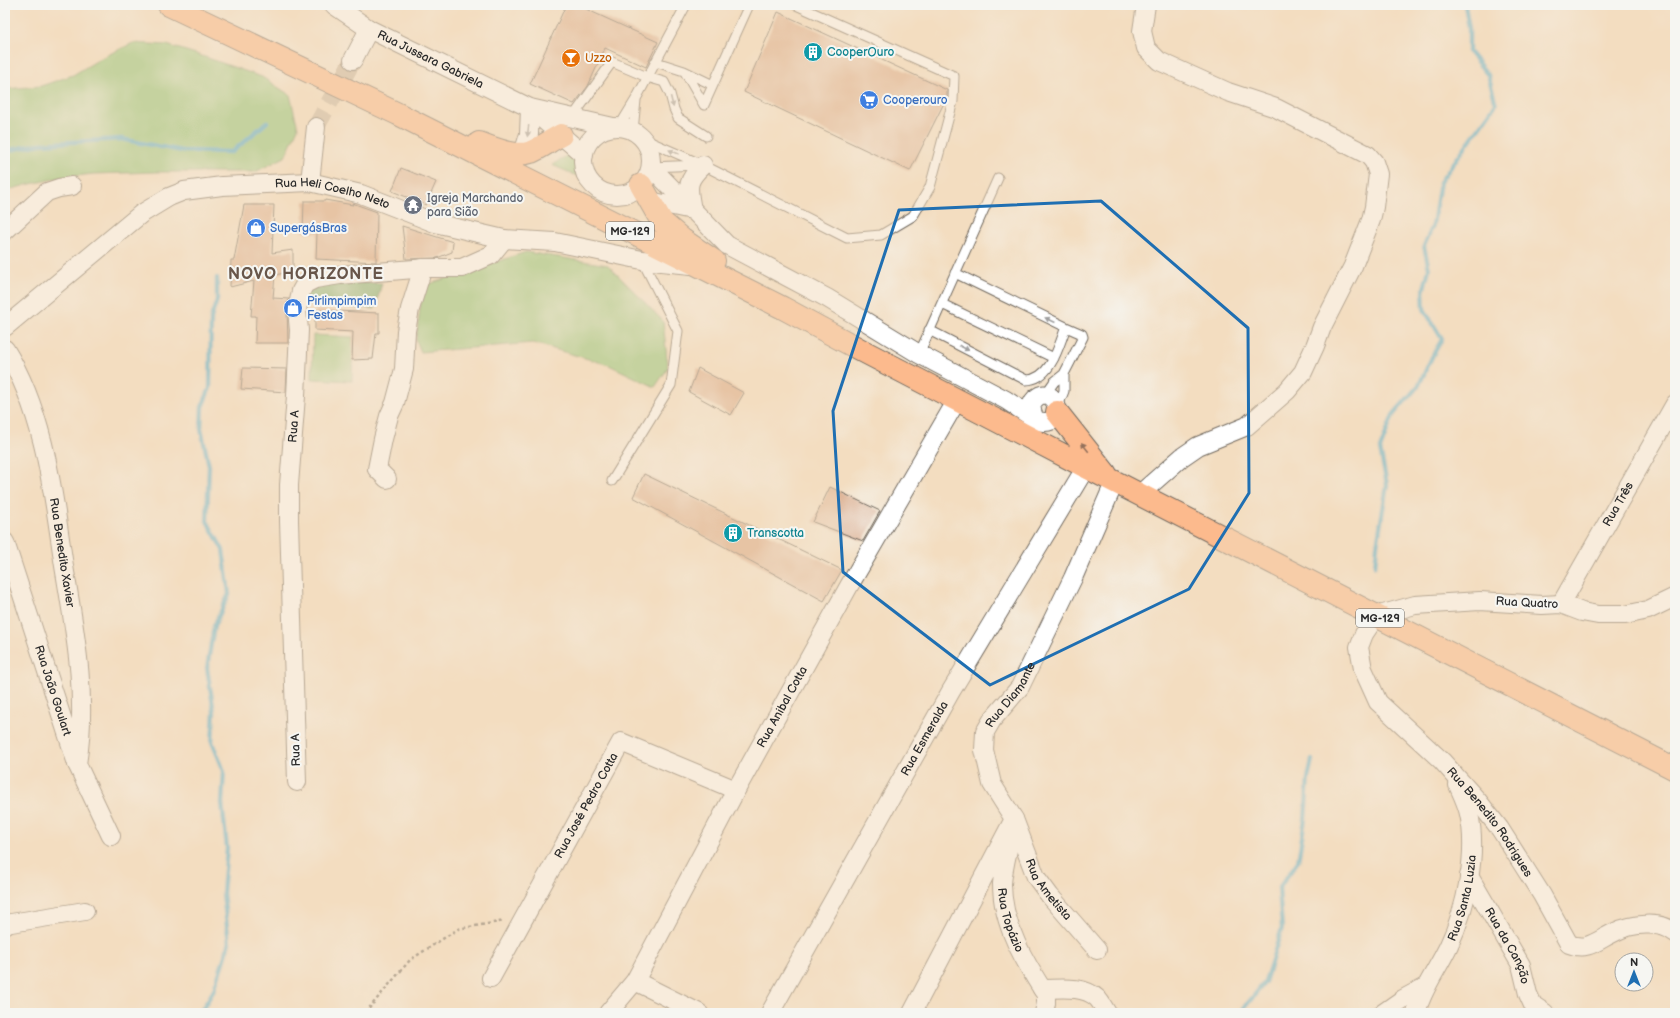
<svg xmlns="http://www.w3.org/2000/svg" width="1680" height="1018" font-family="'Balsamiq Sans',sans-serif">
<rect width="100%" height="100%" fill="#f6f6f2"/>
<filter id="ink" filterUnits="userSpaceOnUse"><feTurbulence type="fractalNoise" baseFrequency=".025" numOctaves="2"/><feDisplacementMap in="SourceGraphic" scale="8" xChannelSelector="R" yChannelSelector="G"/><feConvolveMatrix kernelMatrix="1 2 1 2 8 2 1 2 1" color-interpolation-filters="sRGB"/></filter>
<filter id="wash" filterUnits="userSpaceOnUse"><feTurbulence type="fractalNoise" baseFrequency=".012" numOctaves="4" result="noise"/><feDisplacementMap in="SourceGraphic" scale="16" xChannelSelector="R" yChannelSelector="G"/><feGaussianBlur stdDeviation="0.9" result="paint"/><feColorMatrix in="noise" values="0 0 0 0 0 0 0 0 0 0 0 0 0 0 0 0 0 1.4 0 .05"/><feComposite in="paint" operator="in"/></filter>
<g filter="url(#wash)">
<rect width="100%" height="100%" fill="#f3ddc0"/>
<path fill="#8fc678" stroke="#5d7852" d="M 133,43 L 167,45 L 199,55 L 262,77 L 290,95 L 298,128 L 285,157 L 255,172 L 157,172 L 93,174 L 59,178 L 26,185 L 5,191 L 5,89 L 41,86 L 73,75 L 103,57 Z
M 579,148 L 582,178 L 552,165 Z
M 526,252 L 608,265 L 663,321 L 668,368 L 655,387 L 609,365 L 533,343 L 421,352 L 416,340 L 423,286 Z
M 313,335 L 353,337 L 352,381 L 312,379 Z"/>
<path fill="#73ab68" stroke="#4f6b4a" d="M 320,282 L 382,283 L 375,309 L 305,305 L 308,290 Z"/>
<g fill="none" stroke-linecap="round" stroke-linejoin="round">
<path stroke="#4faccd" stroke-width="4.5" d="M 5,151 L 40,144 L 121,139 L 182,151 L 232,152 L 267,122
M 1375,566 L 1377,546 L 1387,485 L 1380,449 L 1393,415 L 1419,385 L 1432,357 L 1442,339 L 1424,309 L 1423,292 L 1429,269 L 1424,246 L 1433,225 L 1440,182 L 1496,104 L 1488,75 L 1469,52 L 1469,29 L 1465,5
M 200,1013 L 214,990 L 229,943 L 223,893 L 227,848 L 222,803 L 224,771 L 212,742 L 214,712 L 207,668 L 214,626 L 229,594 L 223,550 L 207,521 L 209,466 L 201,429 L 202,407 L 210,388 L 211,318 L 217,300 L 217,278
M 1240,1013 L 1265,982 L 1282,928 L 1279,888 L 1298,861 L 1305,819 L 1308,778 L 1312,760"/>
</g>
<g id="blocks">
<path fill="#d9a683" d="M 566,5 L 577,5 L 658,42 L 646,67 L 605,48 L 588,86 L 574,104 L 530,84 Z
M 778,12 L 947,90 L 947,97 L 910,171 L 744,92 Z
M 401,168 L 436,182 L 426,205 L 392,191 Z
M 325,200 L 353,205 L 352,203 L 377,212 L 376,262 L 316,259 L 317,233 L 303,232 L 304,201 L 325,201 Z
M 244,205 L 274,205 L 272,253 L 293,250 L 293,271 L 275,275 L 273,298 L 289,299 L 287,311 L 288,343 L 255,343 L 256,316 L 251,316 L 254,281 L 230,287 L 231,260 L 234,260 Z
M 402,226 L 453,242 L 452,252 L 437,258 L 406,259 Z
M 315,310 L 379,313 L 379,333 L 376,333 L 373,359 L 352,360 L 353,332 L 315,330 Z
M 243,368 L 287,369 L 286,392 L 241,389 Z
M 698,368 L 744,393 L 731,415 L 689,392 Z
M 644,474 L 842,570 L 824,601 L 633,497 Z
M 830,487 L 880,511 L 863,541 L 813,522 Z"/>
</g>
</g>
<g filter="url(#ink)">
<use href="#blocks" fill-opacity="0" stroke="#71695f" stroke-width="1"/>
<g fill="none" stroke-linecap="round" stroke-linejoin="round">
<path stroke="#cbb9a2" stroke-width="18" stroke-dasharray="18 9" stroke-linecap="butt" d="M 316,127 L 353,60"/>
<g stroke="#71695f" stroke-width="11">
<path id="service" d="M 656,62 L 684,71 L 713,85
M 685,72 L 704,105
M 704,105 L 749,5
M 572,118 L 612,62 L 647,77 L 664,82 L 670,94 L 674,109 L 678,118 L 706,136
M 619,127 L 636,99 L 686,5
M 633,131 L 636,100
M 646,140 L 703,165 L 847,238 L 881,235 L 913,216 L 930,187 L 953,101 L 954,76 L 796,5
M 651,167 L 699,165
M 942,304 L 1054,358
M 929,330 L 1026,380 C 1051,380 1059,345 1066,327 L 955,273
M 919,354 L 998,178
M 1045,395 L 1054,382 L 1064,374 L 1083,337 L 1082,334 L 1066,327
M 1058,406 L 1064,391 L 1064,374
M 612,481 L 671,385 L 678,331 L 642,260"/>
</g>
<g stroke="#71695f" stroke-width="20">
<g id="minor">
<path id="s1" d="M 334,5 L 369,29 L 530,108 L 613,127"/>
<path d="M 353,60 L 369,29"/>
<path d="M 532,110 L 584,155"/>
<circle cx="617" cy="161" r="34"/>
<path d="M 523,154 L 529,134 L 530,108"/>
<path d="M 651,167 L 727,245 L 827,298 L 919,354 L 1006,400 L 1038,421 C 1071,429 1055,380 1035,399 C 1030,404 1031,410 1034,417"/>
<path d="M 310,182 L 316,127"/>
<path d="M 650,201 L 692,210"/>
<path d="M 692,210 C 688,187 685,182 703,165"/>
<path d="M 5,231 L 47,192 L 59,188 L 72,186"/>
<path id="s2" d="M 5,327 L 141,214 L 169,197 L 184,191 L 222,186 L 310,182 L 361,194 L 435,223 L 504,239 L 555,242 L 642,260 L 691,265"/>
<path id="s3" d="M 5,349 C 45,413 53,493 64,566 C 75,632 88,697 77,764"/>
<path d="M 387,479 L 377,469 L 383,439 L 389,416 L 395,403 L 404,369 L 406,331 L 410,309 L 423,268"/>
<path d="M 1140,494 L 1182,457 L 1198,446 L 1247,426 L 1287,391 L 1303,372 L 1315,346 L 1322,327 L 1353,266 L 1371,220 L 1374,207 L 1378,174 L 1374,162 L 1368,155 L 1276,108 L 1228,92 L 1159,61 L 1146,48 L 1142,31 L 1146,5"/>
<path id="s4" d="M 5,542 L 77,764 L 111,836"/>
<path id="s5" d="M 1675,597 L 1648,610 L 1625,615 L 1598,615 L 1582,612 L 1561,604 L 1542,605 L 1480,601 L 1415,605 L 1376,616 L 1364,634 L 1359,647 L 1363,669 L 1378,702 L 1442,761 L 1478,801 L 1500,829 L 1542,895 L 1569,944 C 1588,952 1599,939 1615,932 C 1631,924 1661,920 1675,933"/>
<path id="s6" d="M 1561,604 L 1675,404"/>
<path id="s7" d="M 297,782 L 289,521 L 289,485 L 296,396 L 299,330 L 297,310 L 301,291 L 305,284 L 315,279 L 340,275 L 427,268 L 462,268 L 491,255 L 504,239"/>
<path id="s8" d="M 1014,819 L 1036,877 L 1050,896 L 1097,950"/>
<path id="s9" d="M 1011,836 C 1008,851 1003,868 1002,884 C 1002,925 1025,962 1046,995 L 1046,1003 L 1044,1013"/>
<path id="s10" d="M 1469,876 L 1521,965 L 1528,994 L 1533,1005 L 1545,1013"/>
<path d="M 5,924 L 85,911"/>
<path id="s11" d="M 491,978 L 621,742 L 736,790"/>
<path d="M 635,981 L 699,1013"/>
<path d="M 1042,989 C 1059,989 1083,985 1097,998 C 1101,1002 1104,1008 1107,1013"/>
<path id="s12" d="M 608,1013 L 635,981 L 736,790 L 849,586 L 957,400"/>
<path id="s13" d="M 770,1013 L 951,691 L 1086,467"/>
<path id="s14" d="M 912,1013 L 1014,819 L 992,784 L 984,750 L 985,732 L 992,720 L 1020,687 L 1073,578 L 1115,481"/>
<path d="M 1383,1013 L 1403,999 L 1425,987"/>
<path id="s15" d="M 1416,1013 C 1423,987 1438,969 1449,945 C 1466,909 1478,853 1469,814 C 1467,804 1462,794 1458,785"/>
</g>
</g>
<g stroke="#71695f" stroke-width="24">
<path id="primary" d="M 169,5 L 398,114 L 783,308 L 859,349 L 1086,467 L 1675,769
M 479,143 C 494,148 514,158 531,152 C 541,148 551,140 561,135
M 641,185 L 662,222 L 683,240 L 714,261
M 1057,412 L 1106,474"/>
</g>
<path stroke="#71695f" stroke-width="2.5" stroke-dasharray="3 3" stroke-linecap="butt" d="M 365,1013 L 410,960 L 458,929 L 504,921"/>
<use href="#service" stroke="#fff" stroke-width="9"/>
<use href="#minor" stroke="#fff" stroke-width="18"/>
<use href="#primary" stroke="#fcba8d" stroke-width="22"/>
</g>
<defs><path id="oneway-solid" d="M-6-.8H1V-3.2L6.5 0L1 3.2V.8H-6Z"/></defs>
<g fill="#a0a0a0">
<use href="#oneway-solid" transform="translate(672 102) rotate(76)"/>
<use href="#oneway-solid" transform="translate(528 131) rotate(97)"/>
<use href="#oneway-solid" transform="translate(674 152) rotate(-157)"/>
<use href="#oneway-solid" transform="translate(1050 320) rotate(-155)"/>
<use href="#oneway-solid" transform="translate(964 348) rotate(27)"/>
</g>
<use fill="#94725c" href="#oneway-solid" transform="translate(1085 447) rotate(-128)"/>
</g>
<path d="M0 0H1680V1018H0ZM 1101,201 L 1248,328 L 1249,493 L 1189,589 L 990,685 L 843,572 L 833,411 L 899,210 Z" fill="#f3ddc0" fill-opacity=".55" fill-rule="evenodd"/>
<path fill="none" stroke="#1f6fb2" stroke-width="3" stroke-linejoin="round" d="M 1101,201 L 1248,328 L 1249,493 L 1189,589 L 990,685 L 843,572 L 833,411 L 899,210 Z"/>
<defs>
<g id="building-disc" transform="scale(1)"><circle r="9.5" fill="#0f9aa8" stroke="#f6f6f2"/><path d="M-4-6H4V6H1V3H-1V6H-4ZM-2.5-4.3h1.7v1.8h-1.7ZM.8-4.3h1.7v1.8H.8ZM-2.5-1h1.7V.8h-1.7ZM.8-1h1.7V.8H.8Z" fill="#fff"/></g>
<g id="bar-disc" transform="scale(1)"><circle r="9.5" fill="#e8710a" stroke="#f6f6f2"/><path d="M-6-5H6L.8 .8V4.5H3.5V6h-7V4.5H-.8V.8Z" fill="#fff"/></g>
<g id="supermarket-disc" transform="scale(1)"><circle r="9.5" fill="#3f7fe0" stroke="#f6f6f2"/><path d="M-6-5.5h2.5l.6 2H6L4.5 2H-2.5L-4.4-4H-6ZM-1.5 3.2a1.3 1.3 0 1 0 .1 0ZM3 3.2a1.3 1.3 0 1 0 .1 0Z" fill="#fff"/></g>
<g id="temple-disc" transform="scale(1)"><circle r="9.5" fill="#6b7280" stroke="#f6f6f2"/><path d="M0-6L5-2H3V0L6.5 2.5H4V6H1.5V3h-3V6H-4V2.5H-6.5L-3 0V-2H-5Z" fill="#fff"/></g>
<g id="shop-disc" transform="scale(1)"><circle r="9.5" fill="#3f7fe0" stroke="#f6f6f2"/><path d="M-5-2.5h2.3a2.7 3.5 0 0 1 5.4 0H5L5.5 6h-11ZM-1.5-2.5h3a1.5 2.3 0 0 0-3 0Z" fill="#fff"/></g>
</defs>
<g fill-rule="evenodd">
<use href="#building-disc" x="813" y="52"/>
<use href="#bar-disc" x="571" y="58"/>
<use href="#supermarket-disc" x="869" y="100"/>
<use href="#temple-disc" x="413" y="205"/>
<use href="#shop-disc" x="256" y="228"/>
<use href="#shop-disc" x="293" y="308"/>
<use href="#building-disc" x="733" y="533"/>
</g>
<g text-anchor="middle" dominant-baseline="central" stroke-width="4" stroke-linejoin="round" paint-order="stroke">
<g fill="#f6f6f2" stroke="#686867" stroke-width="1">
<rect x="606" y="222" width="48" height="18" rx="3"/>
<rect x="1356" y="609" width="48" height="18" rx="3"/>
</g>
<g font-size="11" font-weight="bold" fill="#2b2b2b">
<text x="630" y="231">MG-129</text>
<text x="1380" y="618">MG-129</text>
</g>
<g font-size="12" fill="#0d838f" stroke="#f6f6f2" text-anchor="start">
<text x="827" y="52">CooperOuro</text>
<text x="747" y="533">Transcotta</text>
</g>
<g font-size="12" fill="#c56008" stroke="#f6f6f2" text-anchor="start">
<text x="585" y="58">Uzzo</text>
</g>
<g font-size="12" fill="#2b2b2b" stroke="#f6f6f2">
<text stroke="none"><textPath href="#s1" startOffset="111">Rua Jussara Gabriela</textPath></text>
<text stroke="none"><textPath href="#s2" startOffset="376">Rua Heli Coelho Neto</textPath></text>
<text stroke="none"><textPath href="#s7" startOffset="356">Rua A</textPath></text>
<text stroke="none"><textPath href="#s6" startOffset="115">Rua Três</textPath></text>
<text stroke="none"><textPath href="#s3" startOffset="213">Rua Benedito Xavier</textPath></text>
<text transform="translate(1527 603) rotate(3)">Rua Quatro</text>
<text stroke="none"><textPath href="#s4" startOffset="156">Rua João Goulart</textPath></text>
<text stroke="none"><textPath href="#s14" startOffset="359">Rua Diamante</textPath></text>
<text stroke="none"><textPath href="#s12" startOffset="353">Rua Anibal Cotta</textPath></text>
<text stroke="none"><textPath href="#s13" startOffset="315">Rua Esmeralda</textPath></text>
<text transform="translate(296 750) rotate(-92)">Rua A</text>
<text stroke="none"><textPath href="#s11" startOffset="197">Rua José Pedro Cotta</textPath></text>
<text stroke="none"><textPath href="#s5" startOffset="565">Rua Benedito Rodrigues</textPath></text>
<text stroke="none"><textPath href="#s8" startOffset="79">Rua Ametista</textPath></text>
<text stroke="none"><textPath href="#s15" startOffset="125">Rua Santa Luzia</textPath></text>
<text stroke="none"><textPath href="#s9" startOffset="86">Rua Topázio</textPath></text>
<text stroke="none"><textPath href="#s10" startOffset="80">Rua da Canção</textPath></text>
</g>
<g font-size="12" fill="#366cbe" stroke="#f6f6f2" text-anchor="start">
<text x="883" y="100">Cooperouro</text>
<text x="270" y="228">SupergásBras</text>
<text x="307" y="301">Pirlimpimpim<tspan x="307" dy="14">Festas</tspan></text>
</g>
<g font-size="12" fill="#5b616d" stroke="#f6f6f2" text-anchor="start">
<text x="427" y="198">Igreja Marchando<tspan x="427" dy="14">para Sião</tspan></text>
</g>
<g font-size="16" font-weight="bold" letter-spacing="1" fill="#68564a" stroke="#f6f6f2">
<text x="306" y="274">NOVO HORIZONTE</text>
</g>
</g>
<rect width="1680" height="1018" fill="none" stroke="#f6f6f2" stroke-width="20"/>
<g transform="translate(1634 972)"><circle r="19" fill="#f6f6f2" stroke="#a5a5a2"/>
<path d="M0-3L7 15L0 10L-7 15Z" fill="#1f6fb2"/>
<text y="-6" font-size="11" font-weight="bold" text-anchor="middle" fill="#2b2b2b">N</text>
</g>
</svg>
